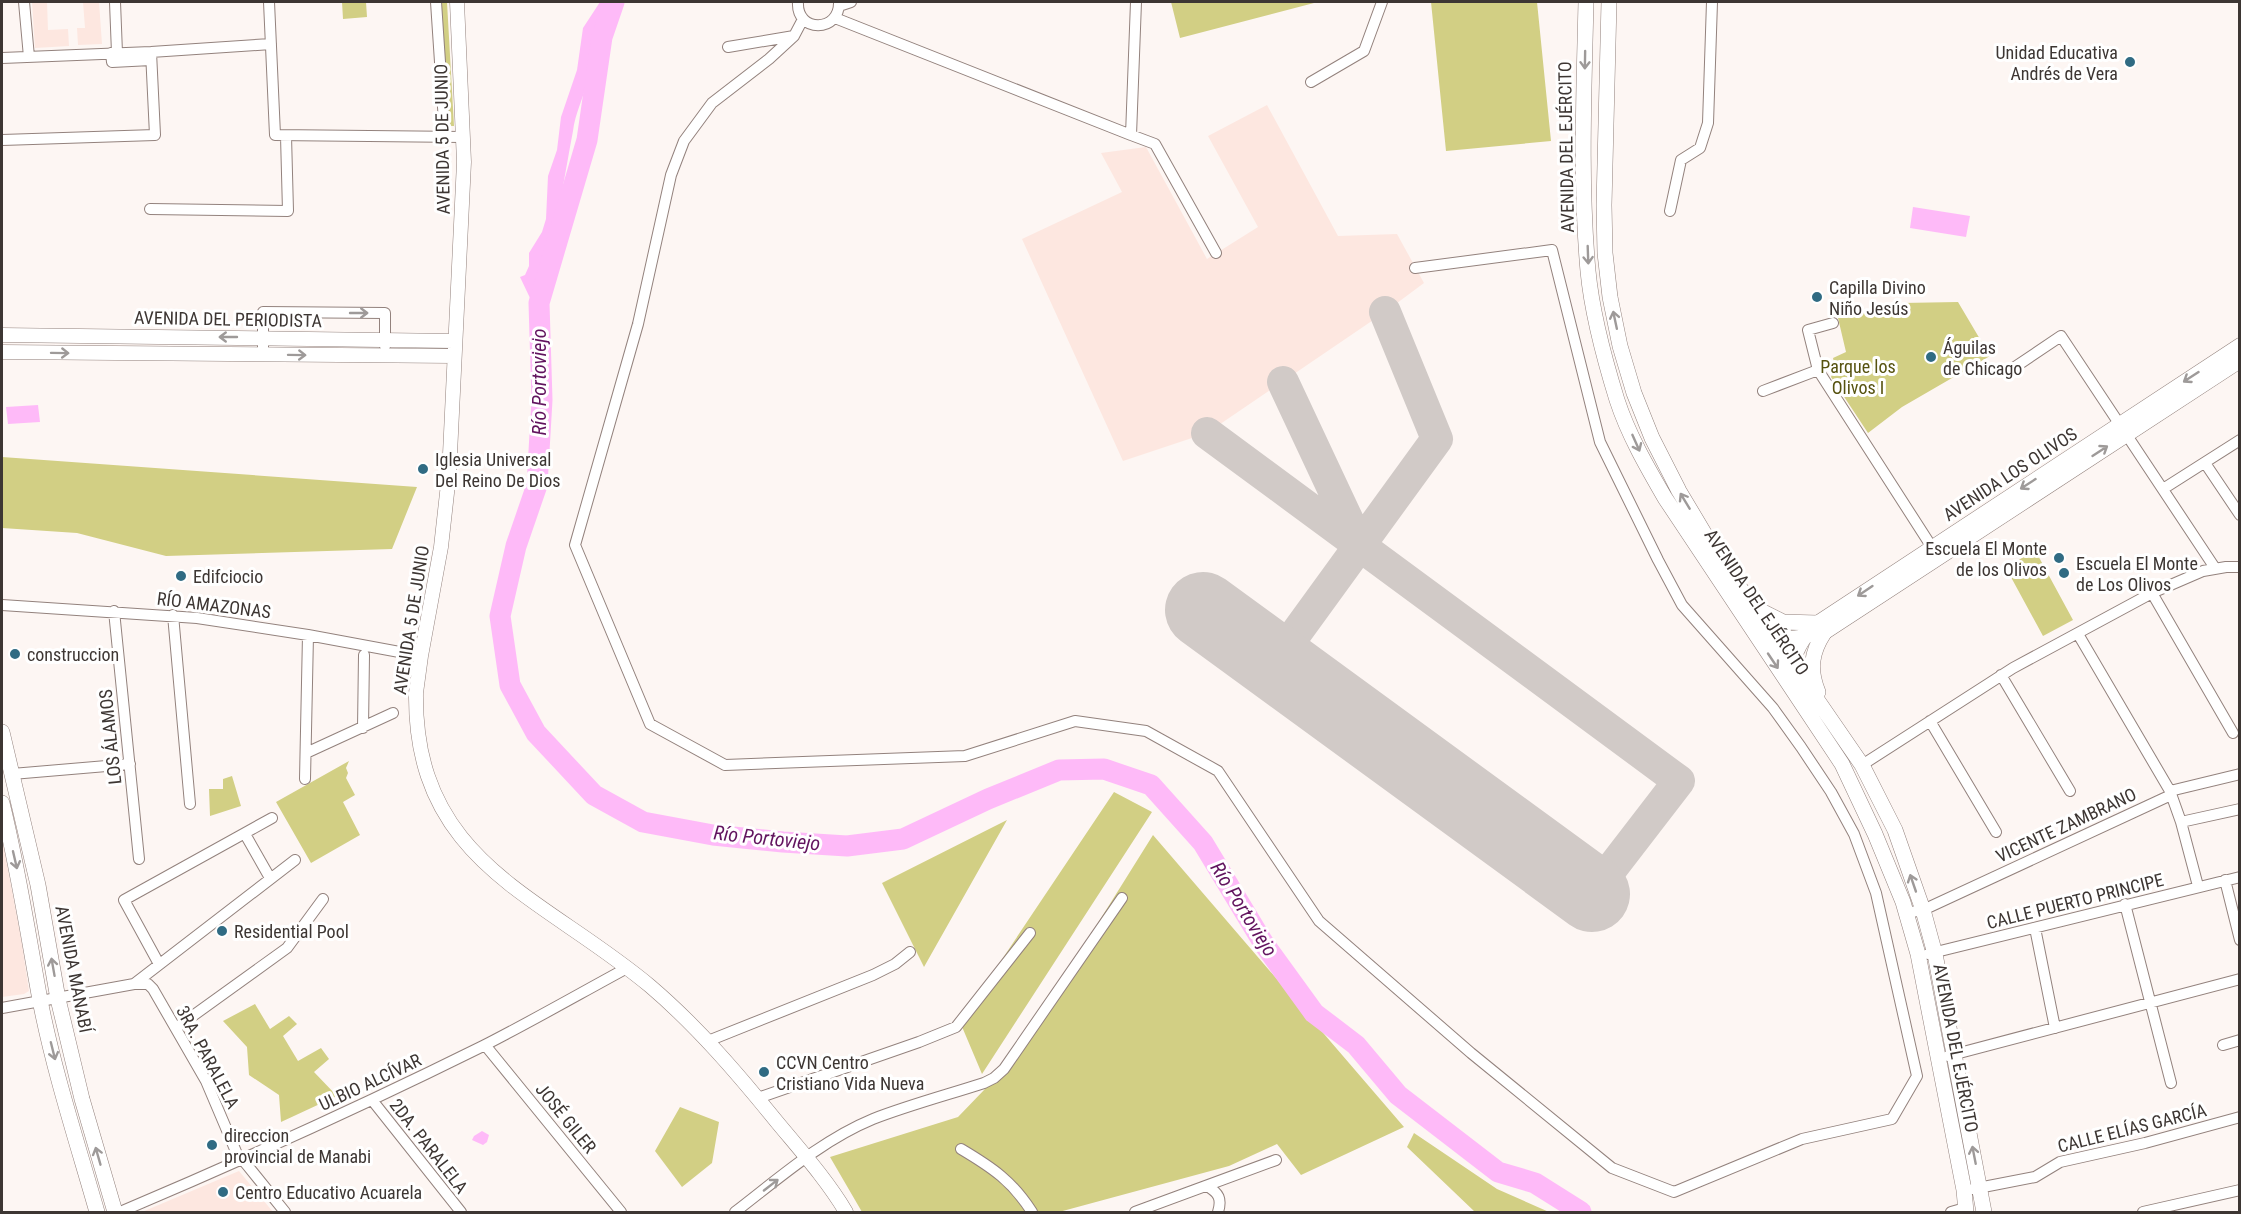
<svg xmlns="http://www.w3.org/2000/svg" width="2241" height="1214" font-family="'Roboto Condensed',sans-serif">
<rect width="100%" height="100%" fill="#fdf6f3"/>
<path fill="#fde7e0" d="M 32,2 L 47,2 L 48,30 L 68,29 L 69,46 L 35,48 Z
M 83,2 L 99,2 L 102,44 L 78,45 L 77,28 L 85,28 Z
M 1267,105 L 1338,236 L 1397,234 L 1424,283 L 1385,312 L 1207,433 L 1123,461 L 1022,239 L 1122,192 L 1101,153 L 1146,147 L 1207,259 L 1258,227 L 1208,136 Z
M 2,838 L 21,938 L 29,991 L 24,994 L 2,997 Z
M 239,1171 L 273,1212 L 142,1212 Z"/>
<path fill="#d2cf84" d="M 342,2 L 366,2 L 367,17 L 343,19 Z
M 441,2 L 447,2 L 454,126 L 448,126 Z
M 1171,2 L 1314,2 L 1314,3 L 1180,38 Z
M 1431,2 L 1537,2 L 1551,141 L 1446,151 Z
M 1958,302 L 1990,356 L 1902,407 L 1868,433 L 1831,377 L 1835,367 L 1833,358 L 1846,352 L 1838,318 L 1902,303 Z
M 2,457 L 417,487 L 392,549 L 166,556 L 77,533 L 2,528 Z
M 2035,550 L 2073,620 L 2043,636 L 2006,568 Z
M 349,761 L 346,768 L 348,773 L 346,778 L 355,795 L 343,802 L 360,835 L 311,863 L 276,802 Z
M 232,776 L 241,806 L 210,816 L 209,789 L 223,789 L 223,779 Z
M 1114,792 L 1152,812 L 982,1074 L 960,1022 Z
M 1007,820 L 924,967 L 882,883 Z
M 1153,835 L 1404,1127 L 1301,1175 L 1277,1144 L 1229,1166 L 1059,1212 L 862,1212 L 830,1157 L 958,1117 L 1011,1062 Z
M 255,1004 L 270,1029 L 289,1016 L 297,1024 L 283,1036 L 298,1061 L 321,1048 L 329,1059 L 314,1072 L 337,1096 L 281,1122 L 279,1095 L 249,1075 L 247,1047 L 223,1021 Z
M 680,1107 L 719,1122 L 712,1163 L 682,1187 L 655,1151 Z
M 1414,1133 L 1497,1189 L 1549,1212 L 1475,1212 L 1407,1147 Z"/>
<path fill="#febaf8" d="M 600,2 L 625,2 C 611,13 594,37 590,55 C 587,64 589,73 587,82 C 583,99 575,114 573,131 C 565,173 559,215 548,257 C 544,270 542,290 530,298 L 520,277 L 525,275 L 529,266 L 529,253 L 542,232 L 546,219 L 548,176 L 557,150 L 561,117 L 577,70 L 583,28 Z
M 1913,207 L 1970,216 L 1966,237 L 1910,228 Z
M 38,405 L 40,422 L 8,424 L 6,407 Z
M 482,1131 L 489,1135 L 487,1142 L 483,1145 L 472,1140 L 474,1136 Z"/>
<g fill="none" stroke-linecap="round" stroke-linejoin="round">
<path stroke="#febaf8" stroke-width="21" d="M 614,2 L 602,37 L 587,140 L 539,303 L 542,400 L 537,485 L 516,546 L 500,616 L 510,685 L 536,733 L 594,795 L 643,822 L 713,835 L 783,842 L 847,846 L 903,839 L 988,799 L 1059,770 L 1104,769 L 1151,785 L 1203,843 L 1264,944 L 1314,1013 L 1356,1045 L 1398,1095 L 1498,1172 L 1535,1183 L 1581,1212"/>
<path stroke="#d1cac7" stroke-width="32" d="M 1283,382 L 1358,542
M 1207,433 L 1679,781 L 1592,894
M 1275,662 L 1437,439 L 1385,312"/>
<path stroke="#d1cac7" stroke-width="76" d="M 1203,610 L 1592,894"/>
<g stroke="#93827d" stroke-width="12">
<path id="minor" d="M 24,2 L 29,57
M 115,2 L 117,53
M 269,2 L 275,135 L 463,137
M 436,2 L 445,137
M 798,2 C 796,33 840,33 839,2
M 839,6 L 851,2
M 835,18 L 1131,135 L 1136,2
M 794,36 L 769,59 L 712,103 L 684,141 L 671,175 L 638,324 L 575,545 L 650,724 L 725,765 L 965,756 L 1075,721 L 1146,731 L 1218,771 L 1319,921 L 1471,1053 L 1612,1168 L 1674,1192 L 1802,1139 L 1892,1119 L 1917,1076 L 1876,893 L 1854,834 L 1831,792 L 1801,747 L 1773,708 L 1682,605 L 1658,560 L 1600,442 L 1552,250 L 1415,268
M 728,47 L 794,36 L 803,19
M 111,53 L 112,62 L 151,60
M 2,58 L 151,52 L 271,44
M 1311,82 L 1364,51 L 1382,2
M 1131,135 L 1155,144 L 1216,253
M 2,140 L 155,135 L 151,52
M 150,209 L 288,211 L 286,136
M 1670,211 L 1681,160 L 1700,148 L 1708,123 L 1712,2
M 263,354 L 263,312 L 385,313 L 385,346
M 2012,369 L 2061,336 L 2215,568
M 1818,370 L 1935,552
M 1763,391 L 1818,370 L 1808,330 L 1833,323
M 2205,463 L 2240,515
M 2163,489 L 2240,440
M 2152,593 L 2233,733
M 2,605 L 197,618 L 308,635 L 421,656
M 114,611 L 139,859
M 173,615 L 190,804
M 2078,634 L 2170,791 L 2181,822 L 2198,886
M 2001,675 L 2070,791
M 1930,721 L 1996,832
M 363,728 L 364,655
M 306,753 L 393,713
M 1862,765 L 2013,668 L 2152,593 L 2203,571 L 2226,567 L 2240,567
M 12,774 L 130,764
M 305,779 L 308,635
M 2181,822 L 2240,809
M 245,834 L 270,878
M 2225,880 L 2240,940
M 2125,904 L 2171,1083
M 1906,913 L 1923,910 L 2171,795 L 2170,791 L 2240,774
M 2035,928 L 2055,1028
M 1928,954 L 2240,877
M 159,964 L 124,900 L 272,818
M 134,984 L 295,860
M 2,1008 L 134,984 L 148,984 L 153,989 L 206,1081 L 240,1161
M 176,1028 L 287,948 L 323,899
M 708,1041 L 873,975 L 895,964 L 910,952
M 485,1045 L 621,1212
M 2223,1045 L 2240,1040
M 1948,1056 L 2240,979
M 758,1098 L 919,1042 L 956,1027 L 1030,933
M 372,1100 L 461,1212
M 961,1149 C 993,1168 1012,1181 1032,1212
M 243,1160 L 285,1212
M 1207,1186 C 1219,1193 1222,1199 1218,1212
M 1973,1189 L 2035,1177 L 2060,1162 L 2145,1143 L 2240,1117
M 120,1212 C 243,1160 364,1105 483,1046 C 532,1021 579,994 627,968
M 735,1212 C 778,1179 822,1140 873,1119 C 909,1105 947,1095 984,1083 L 994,1078 L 1004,1069 L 1122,898
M 1135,1212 L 1276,1160
M 1951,1212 L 1965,1208
M 2143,1212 L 2240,1190"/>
</g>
<g stroke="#93827d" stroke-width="15">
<path id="tertiary" d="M 457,2 L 464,162 L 449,475 L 441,547 L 421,656 L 416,693 C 414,862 540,894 650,986 C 697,1026 738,1074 777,1122 C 801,1151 827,1180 846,1212
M 2,335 L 454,341
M 2,352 L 453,356
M 1769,633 C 1787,643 1805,635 1824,633 L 2240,361
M 1792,672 C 1794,651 1803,638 1817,623 L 2240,345"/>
</g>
<g stroke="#93827d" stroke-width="16">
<path id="secondary" d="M 1586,2 C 1584,91 1580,182 1588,271 C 1592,314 1604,358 1617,400 C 1628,434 1647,467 1665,498 L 1842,764 L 1875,834 L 1903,902 L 1918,954 L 1964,1190 L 1966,1212
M 1609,2 L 1604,205 L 1605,253 L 1610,297 L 1620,346 L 1634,393 L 1652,438 L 1679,491 L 1716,553 L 1862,765 L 1895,830 L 1923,910 L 1935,954 L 1984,1212
M 1757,609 L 1783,622 L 1817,623
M 1818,692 C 1809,670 1811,653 1824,633
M 2,732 L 38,885 L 58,999 L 82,1099 L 115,1212
M 2,803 C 18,868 28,934 40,1000 C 54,1072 77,1142 97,1212"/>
</g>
<use href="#minor" stroke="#fff" stroke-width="10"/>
<use href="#tertiary" stroke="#fff" stroke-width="14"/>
<use href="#secondary" stroke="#fff" stroke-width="15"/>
</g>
<defs><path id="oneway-shaft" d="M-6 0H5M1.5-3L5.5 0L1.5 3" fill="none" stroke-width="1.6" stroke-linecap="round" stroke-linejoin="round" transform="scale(1.5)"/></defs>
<g stroke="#9e9a99">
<use href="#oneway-shaft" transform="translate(1585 60) rotate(91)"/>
<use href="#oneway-shaft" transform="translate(1588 255) rotate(88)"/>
<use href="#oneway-shaft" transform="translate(359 313)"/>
<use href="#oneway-shaft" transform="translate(1615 320) rotate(-102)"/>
<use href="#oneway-shaft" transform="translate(228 337) rotate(-180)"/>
<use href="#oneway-shaft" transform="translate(60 353) rotate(1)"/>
<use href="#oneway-shaft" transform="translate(297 355) rotate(1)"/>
<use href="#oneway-shaft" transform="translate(2191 377) rotate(147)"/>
<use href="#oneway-shaft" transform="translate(1636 443) rotate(66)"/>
<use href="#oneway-shaft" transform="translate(2100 451) rotate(-33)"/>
<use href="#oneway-shaft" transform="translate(2028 484) rotate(147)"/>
<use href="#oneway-shaft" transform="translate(1685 501) rotate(-121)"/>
<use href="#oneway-shaft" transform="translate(1865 591) rotate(146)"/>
<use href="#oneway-shaft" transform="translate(1773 661) rotate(56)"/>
<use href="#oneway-shaft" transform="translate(15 860) rotate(77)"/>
<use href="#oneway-shaft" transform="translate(1913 883) rotate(-109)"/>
<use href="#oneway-shaft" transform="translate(53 967) rotate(-100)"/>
<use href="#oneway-shaft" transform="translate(53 1051) rotate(76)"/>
<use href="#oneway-shaft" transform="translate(1974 1155) rotate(-101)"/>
<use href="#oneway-shaft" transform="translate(98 1156) rotate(-106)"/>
<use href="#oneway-shaft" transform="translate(771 1185) rotate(-38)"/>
</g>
<g fill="#306b83" stroke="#fff" stroke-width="2">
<circle cx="2130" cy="62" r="6"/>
<circle cx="1817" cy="297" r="6"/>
<circle cx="1931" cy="357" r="6"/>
<circle cx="423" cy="469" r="6"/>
<circle cx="2059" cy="558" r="6"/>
<circle cx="2064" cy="573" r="6"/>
<circle cx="181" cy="576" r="6"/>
<circle cx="15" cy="654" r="6"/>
<circle cx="222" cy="931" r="6"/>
<circle cx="764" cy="1072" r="6"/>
<circle cx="212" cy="1145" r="6"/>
<circle cx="223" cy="1192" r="6"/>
</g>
<g text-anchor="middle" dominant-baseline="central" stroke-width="6" stroke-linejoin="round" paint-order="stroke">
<g font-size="18" fill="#3d3633" stroke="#fff" text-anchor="start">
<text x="2118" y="52" text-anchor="end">Unidad Educativa<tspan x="2118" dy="21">Andrés de Vera</tspan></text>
<text x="1829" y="287">Capilla Divino<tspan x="1829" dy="21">Niño Jesús</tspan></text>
<text x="1943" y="347">Águilas<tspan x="1943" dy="21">de Chicago</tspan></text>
<text x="435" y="459">Iglesia Universal<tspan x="435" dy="21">Del Reino De Dios</tspan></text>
<text x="2047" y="548" text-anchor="end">Escuela El Monte<tspan x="2047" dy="21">de los Olivos</tspan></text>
<text x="2076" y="563">Escuela El Monte<tspan x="2076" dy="21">de Los Olivos</tspan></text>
<text x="193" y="576">Edifciocio</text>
<text x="27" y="654">construccion</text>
<text x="234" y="931">Residential Pool</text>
<text x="776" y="1062">CCVN Centro<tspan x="776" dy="21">Cristiano Vida Nueva</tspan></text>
<text x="224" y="1135">direccion<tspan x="224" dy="21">provincial de Manabi</tspan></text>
<text x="235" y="1192">Centro Educativo Acuarela</text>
</g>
<g font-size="18" fill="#3d3633" stroke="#fff">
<text transform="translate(442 139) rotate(-91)">AVENIDA 5 DE JUNIO</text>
<text transform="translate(1566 147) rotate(-91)">AVENIDA DEL EJÉRCITO</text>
<text transform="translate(228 319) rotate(1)">AVENIDA DEL PERIODISTA</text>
<text transform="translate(2010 474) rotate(-33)">AVENIDA LOS OLIVOS</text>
<text transform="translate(1757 602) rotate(56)">AVENIDA DEL EJÉRCITO</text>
<text transform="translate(214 605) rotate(7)">RÍO AMAZONAS</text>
<text transform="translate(411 620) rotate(-81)">AVENIDA 5 DE JUNIO</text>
<text transform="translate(110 737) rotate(-96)">LOS ÁLAMOS</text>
<text transform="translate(2066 825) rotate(-25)">VICENTE ZAMBRANO</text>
<text transform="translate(2075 901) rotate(-14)">CALLE PUERTO PRINCIPE</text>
<text transform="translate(74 969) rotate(79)">AVENIDA MANABÍ</text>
<text transform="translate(1956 1048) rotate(79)">AVENIDA DEL EJÉRCITO</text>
<text transform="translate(208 1057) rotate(62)">3RA. PARALELA</text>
<text transform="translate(370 1082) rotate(-25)">ULBIO ALCÍVAR</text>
<text transform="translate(566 1118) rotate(51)">JOSÉ GILER</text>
<text transform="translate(2132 1128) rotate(-14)">CALLE ELÍAS GARCÍA</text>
<text transform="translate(429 1146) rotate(52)">2DA. PARALELA</text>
</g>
<g font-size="18" fill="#56520f" stroke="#fff">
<text x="1858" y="366">Parque los<tspan x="1858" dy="21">Olivos I</tspan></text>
</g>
<g font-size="20" font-style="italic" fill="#62145f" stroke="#fff">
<text transform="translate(539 382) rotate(-90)">Río Portoviejo</text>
<text transform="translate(767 838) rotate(6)">Río Portoviejo</text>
<text transform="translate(1244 909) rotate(58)">Río Portoviejo</text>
</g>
</g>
<rect width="2241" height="1214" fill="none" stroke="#3d3633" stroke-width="6"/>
</svg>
